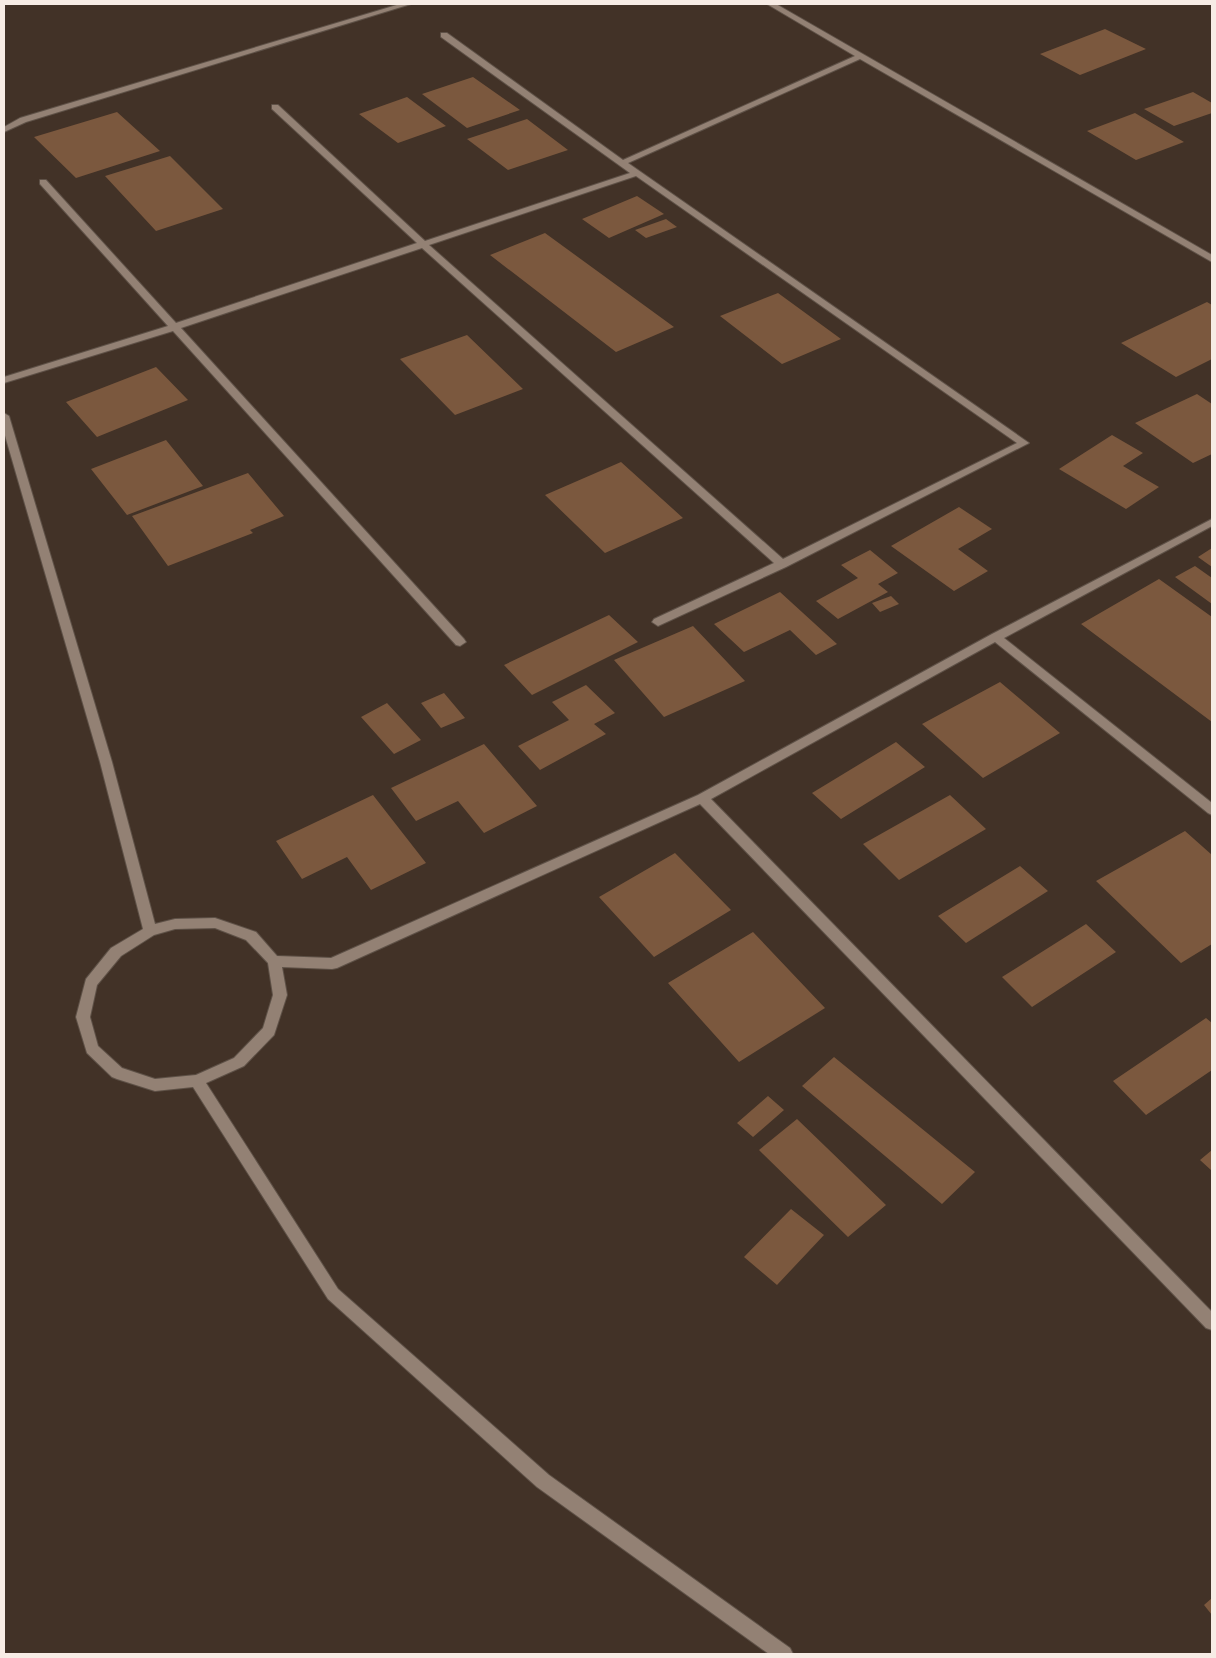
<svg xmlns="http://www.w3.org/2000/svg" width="1216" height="1658" font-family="'Golos Text',sans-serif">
<rect width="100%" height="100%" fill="#423227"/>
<path fill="#7b583e" d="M 1105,29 L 1146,49 L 1080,75 L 1040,54 Z
M 473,77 L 520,110 L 467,128 L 422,94 Z
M 1193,92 L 1212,103 L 1212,113 L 1174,126 L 1144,109 Z
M 407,97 L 446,126 L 398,143 L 359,114 Z
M 117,112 L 160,151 L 76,178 L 34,137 Z
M 1135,113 L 1184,142 L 1136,160 L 1087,131 Z
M 527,119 L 568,150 L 508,170 L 467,139 Z
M 170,156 L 223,209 L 156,231 L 105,176 Z
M 637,196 L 664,214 L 609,238 L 582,219 Z
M 666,219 L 677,227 L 646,238 L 635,230 Z
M 545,233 L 674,327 L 616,352 L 490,255 Z
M 778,293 L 841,339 L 782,364 L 720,316 Z
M 1207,302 L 1212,305 L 1212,359 L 1176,377 L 1121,343 Z
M 467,335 L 523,389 L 455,415 L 400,359 Z
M 156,367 L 188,400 L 97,437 L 66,402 Z
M 1197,394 L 1212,404 L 1212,454 L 1193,463 L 1135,423 Z
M 1112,435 L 1143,453 L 1123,466 L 1159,487 L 1126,509 L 1059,469 Z
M 166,440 L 203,486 L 127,515 L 91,469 Z
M 621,462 L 683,518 L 605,553 L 545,495 Z
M 248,473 L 284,516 L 250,530 L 253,533 L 168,566 L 132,516 Z
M 959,507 L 992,529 L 958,549 L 988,571 L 954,591 L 891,546 Z
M 1212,548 L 1212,567 L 1198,557 Z
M 870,550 L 898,573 L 878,584 L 888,592 L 838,619 L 816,601 L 858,578 L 841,565 Z
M 1195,566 L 1212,578 L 1212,604 L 1175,577 Z
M 1159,579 L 1212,617 L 1212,722 L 1081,624 Z
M 780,592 L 837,644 L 816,655 L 790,630 L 744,652 L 714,624 Z
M 891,596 L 899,604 L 880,612 L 872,603 Z
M 609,615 L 638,642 L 532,695 L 504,665 Z
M 693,626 L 745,681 L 664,717 L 614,660 Z
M 1000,682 L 1060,733 L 983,778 L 922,724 Z
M 586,685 L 615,713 L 594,724 L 606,734 L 540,770 L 518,746 L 569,720 L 552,702 Z
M 444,693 L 465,718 L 441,728 L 421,703 Z
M 387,703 L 421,740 L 394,754 L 361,717 Z
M 896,742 L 925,767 L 841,819 L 812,793 Z
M 484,744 L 537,806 L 484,833 L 458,801 L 416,821 L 391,788 Z
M 373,795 L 426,863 L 371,890 L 347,857 L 302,879 L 276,841 Z
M 950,795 L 986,829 L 899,880 L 863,844 Z
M 1185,831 L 1212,855 L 1212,944 L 1181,963 L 1096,881 Z
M 675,853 L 731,910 L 654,957 L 599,897 Z
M 1020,866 L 1048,891 L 966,943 L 938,916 Z
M 1086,924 L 1116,952 L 1032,1007 L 1002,977 Z
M 753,932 L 825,1008 L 739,1062 L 668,983 Z
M 1206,1018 L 1212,1023 L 1212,1070 L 1146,1115 L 1113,1081 Z
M 834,1057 L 975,1172 L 942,1204 L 802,1086 Z
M 768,1096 L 784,1110 L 753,1137 L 737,1123 Z
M 797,1119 L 886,1205 L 848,1237 L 759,1150 Z
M 1212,1150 L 1212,1171 L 1200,1160 Z
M 791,1209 L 824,1235 L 777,1285 L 744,1257 Z
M 1212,1598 L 1212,1615 L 1204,1605 Z"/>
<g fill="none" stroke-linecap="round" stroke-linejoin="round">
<g stroke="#5e5147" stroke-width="2">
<path id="minor" d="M 400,4 L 411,4 L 26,122 L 4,132 L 4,127 L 20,118 Z
M 767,4 L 776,4 L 1212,255 L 1212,262 L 860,59 L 628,163 L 1029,443 L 786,567 L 658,626 L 652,622 L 654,619 L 774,563 L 422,248 L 181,328 L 464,639 L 466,642 L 460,646 L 456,645 L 173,331 L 4,383 L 4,377 L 168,326 L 40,184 L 40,180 L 46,180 L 176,323 L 417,243 L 272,109 L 272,105 L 278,105 L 425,241 L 630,173 L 441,37 L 441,33 L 447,33 L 623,160 L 855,56 ZM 636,176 L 1017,443 L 783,559 L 429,245 Z
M 4,413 L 9,416 L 112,762 L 155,924 L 175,919 L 215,918 L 256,932 L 277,956 L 331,958 L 698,795 L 992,634 L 1212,519 L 1212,526 L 1004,638 L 1212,803 L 1212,815 L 1208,813 L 995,642 L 711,799 L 1212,1312 L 1212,1330 L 1206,1328 L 700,804 L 337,968 L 332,969 L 282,967 L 287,995 L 274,1035 L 244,1066 L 206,1083 L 338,1289 L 549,1475 L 790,1648 L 793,1654 L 769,1654 L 537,1487 L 328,1299 L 193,1087 L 155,1091 L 117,1079 L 112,1077 L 87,1053 L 76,1017 L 86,979 L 111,948 L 143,929 L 100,762 L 4,432 ZM 215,928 L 246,940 L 268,963 L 273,995 L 263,1028 L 234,1058 L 196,1075 L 155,1079 L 122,1068 L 98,1046 L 90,1017 L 97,985 L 121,956 L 154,935 L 175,929 Z"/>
</g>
<use href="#minor" fill="#938174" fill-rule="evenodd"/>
</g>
<rect width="1216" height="1658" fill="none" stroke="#f7ece5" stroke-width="10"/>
</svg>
